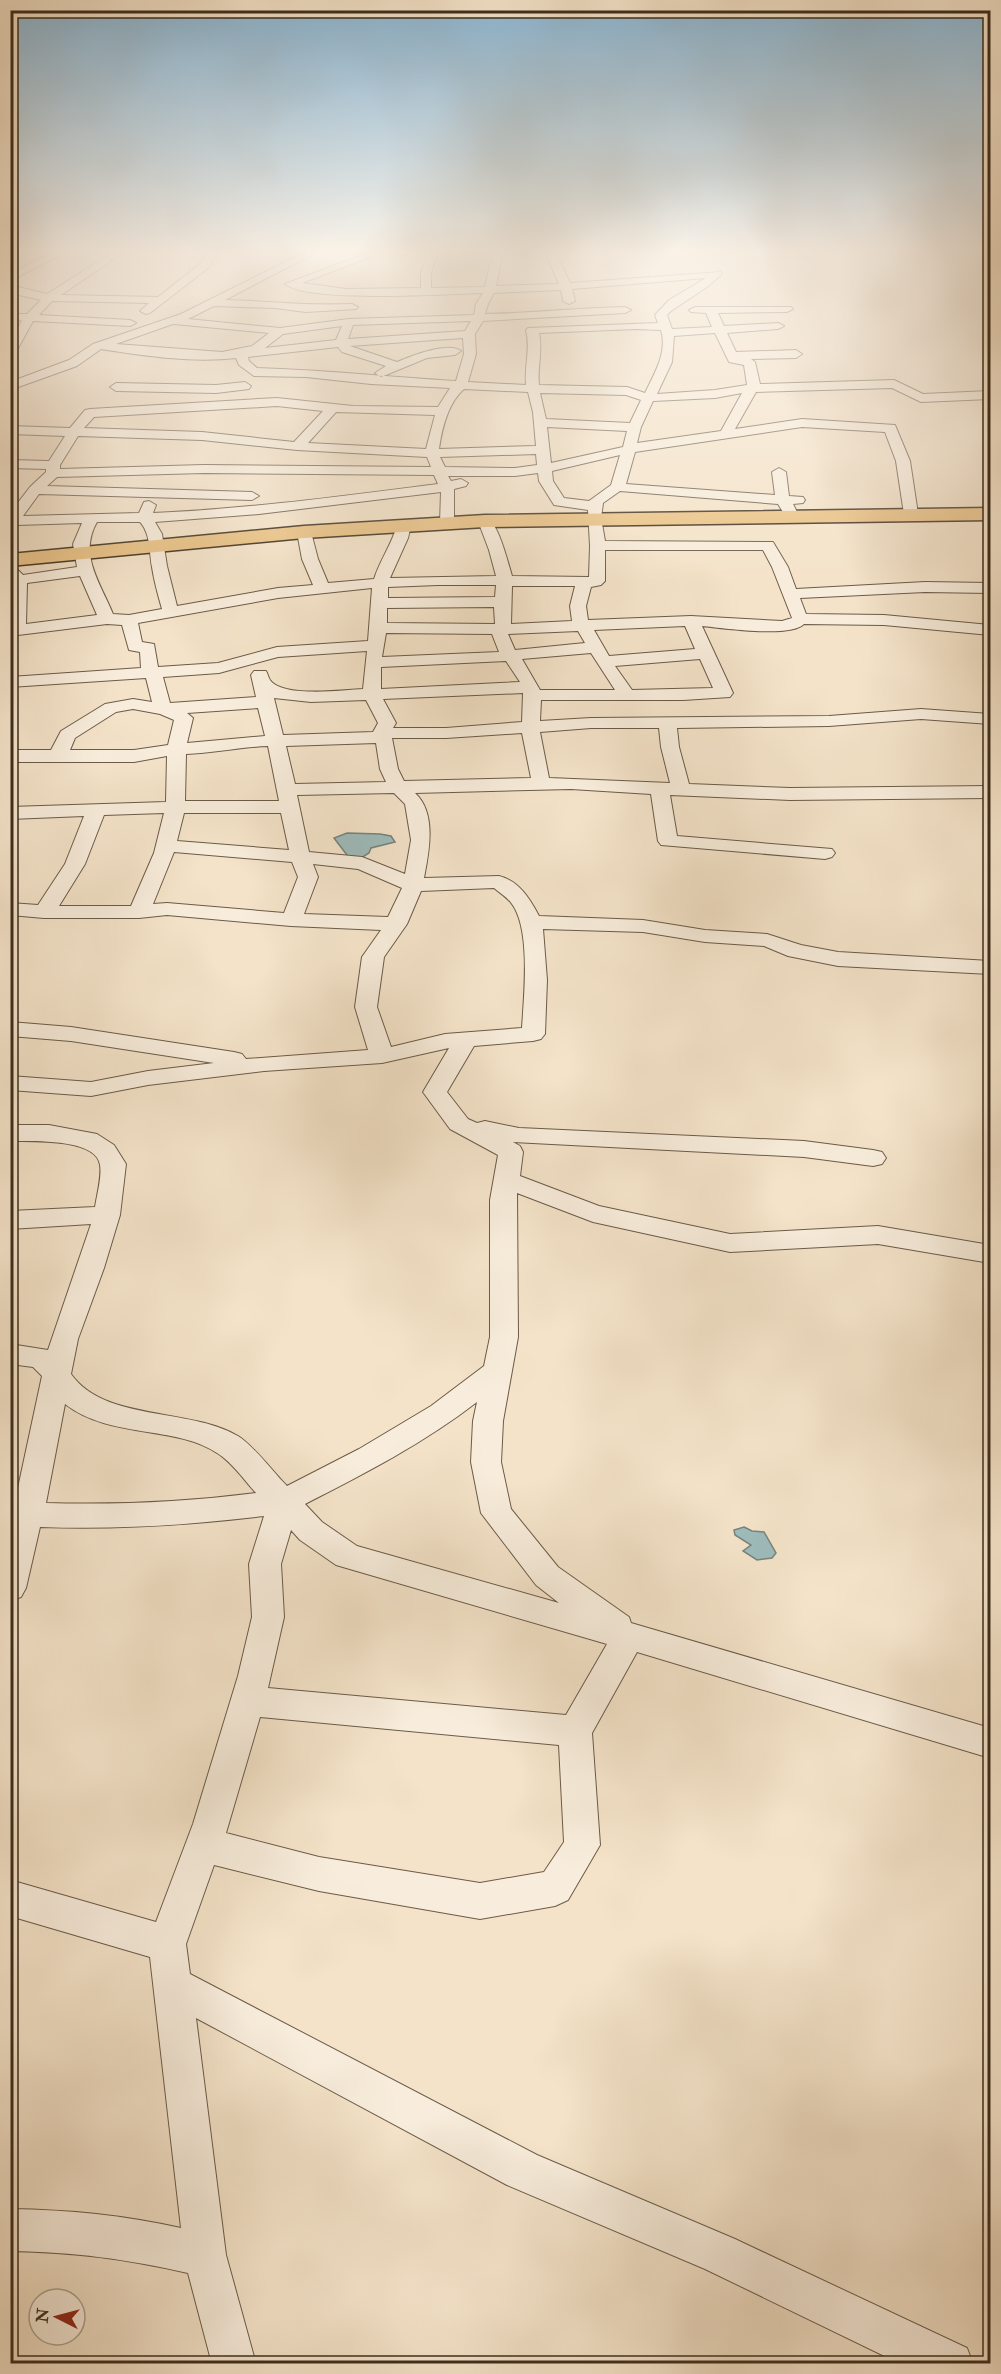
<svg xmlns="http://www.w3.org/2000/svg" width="1001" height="2374" font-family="'IM FELL Double Pica',serif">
<rect width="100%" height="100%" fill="#f4e3c9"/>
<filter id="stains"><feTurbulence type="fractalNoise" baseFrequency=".00333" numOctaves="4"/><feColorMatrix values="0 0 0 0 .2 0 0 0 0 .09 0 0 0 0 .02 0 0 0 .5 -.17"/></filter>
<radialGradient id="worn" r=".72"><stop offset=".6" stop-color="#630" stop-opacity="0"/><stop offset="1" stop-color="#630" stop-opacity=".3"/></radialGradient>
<path fill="#9ebdbd" stroke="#77847d" stroke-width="1.5" d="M 347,833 L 380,834 L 391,836 L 395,842 L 371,848 L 369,853 L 358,860 L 350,859 L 334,838 Z
M 744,1527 L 752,1531 L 764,1532 L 776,1553 L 772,1558 L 757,1560 L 743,1551 L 751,1545 L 735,1535 L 734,1530 Z"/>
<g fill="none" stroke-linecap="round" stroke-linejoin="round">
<g stroke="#6b5b48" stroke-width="2">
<path id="minor" d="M 54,252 L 66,252 L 10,281 L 10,274 Z
M 113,252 L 124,252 L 61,295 L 158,297 L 200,264 L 208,252 L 218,252 L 208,268 L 150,313 L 146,314 L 140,311 L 149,303 L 52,301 L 39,315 L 130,320 L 136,323 L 130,326 L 33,321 L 16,352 L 10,355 L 10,341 L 22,321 L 14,317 L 20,314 L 27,314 L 41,300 L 10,293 L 10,285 L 47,294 Z
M 305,252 L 317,252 L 225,300 C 268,301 309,306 352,304 L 358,307 L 356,309 L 306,312 L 275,308 L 214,306 L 188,319 L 280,328 L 349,319 L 474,315 L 476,304 L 483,293 C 447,294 308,303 285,284 L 370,252 L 384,252 L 302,283 L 346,289 L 421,288 L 421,273 L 428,252 L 438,252 L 431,273 L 431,288 L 485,287 L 493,252 L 503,252 L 496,286 L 559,284 L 545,252 L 555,252 L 570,283 L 721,272 L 722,274 L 707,287 L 671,311 L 667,315 L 672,329 L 712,327 L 706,313 L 691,312 L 689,310 L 695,307 L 791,307 L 793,309 L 787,312 L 718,313 L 724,326 L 778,323 L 784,326 L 778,329 L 727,333 L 736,352 L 796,350 L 802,354 L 796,358 L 751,359 L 755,362 L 760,384 L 894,380 L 923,394 L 990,391 L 990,399 L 921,402 L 892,388 L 756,392 L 735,429 L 802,419 L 895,425 L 910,461 L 918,514 L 916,517 L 906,517 L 904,514 L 896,461 L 885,432 L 802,427 L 635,452 L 626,484 L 775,495 L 772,472 L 779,468 L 786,472 L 789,496 L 803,497 L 805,500 L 803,503 L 793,504 L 798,514 L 796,517 L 786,517 L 778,504 L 620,491 L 603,503 L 601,518 L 605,541 L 773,542 L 788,567 L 796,589 L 925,582 L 990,583 L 990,593 L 925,592 L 800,598 L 806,614 L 884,615 L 990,625 L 990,635 L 884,625 L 804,624 C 790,638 723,628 702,626 L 733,693 L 730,697 L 683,700 L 541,700 L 540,721 L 591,718 L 829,716 L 921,709 L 990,714 L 990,724 L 921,719 L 829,726 L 677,728 L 679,747 L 689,784 L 790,788 L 990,786 L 990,798 L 790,800 L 670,795 L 677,836 L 832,849 L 835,853 L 832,857 L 825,859 L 661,845 L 658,841 L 651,794 L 571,789 L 415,793 C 437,813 429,852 424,878 L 499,876 C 519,881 530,899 539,916 L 643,920 L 705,930 L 767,934 L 801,945 L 838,952 L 990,961 L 990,974 L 838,966 L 788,956 L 764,946 L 705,942 L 643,932 L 543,929 L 547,980 L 545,1034 L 541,1039 L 533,1041 L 474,1046 L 447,1092 L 468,1119 L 477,1123 L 485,1121 L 519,1128 L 804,1141 L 873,1150 L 882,1152 L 886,1158 L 882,1164 L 873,1166 L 804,1157 L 513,1142 L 520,1146 L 523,1152 L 520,1176 L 599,1206 L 730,1234 L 878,1226 L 990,1245 L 990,1263 L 878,1244 L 730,1252 L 593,1222 L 517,1193 L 518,1337 L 503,1421 L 501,1462 L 511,1509 L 558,1567 L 629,1617 L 631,1623 L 990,1728 L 990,1758 L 637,1652 L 592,1733 L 600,1845 L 568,1900 L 555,1906 L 480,1919 L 319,1891 L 214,1865 L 186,1944 L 190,1974 L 537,2155 L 735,2239 L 967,2348 L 973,2364 L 901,2364 L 705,2269 L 507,2185 L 196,2018 L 226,2255 L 256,2364 L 212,2364 L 188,2273 C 125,2259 75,2252 10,2251 L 10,2209 C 71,2210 122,2215 181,2228 L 150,1957 L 10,1916 L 10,1880 L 156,1922 L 193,1824 L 238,1676 L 252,1617 L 249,1564 L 264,1516 C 189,1525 116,1530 40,1527 L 26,1588 L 21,1597 L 10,1601 L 10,1502 L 15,1502 L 42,1376 L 33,1367 L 10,1364 L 10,1344 L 48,1350 L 91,1224 L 10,1229 L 10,1211 L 95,1207 C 97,1194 102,1177 100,1165 C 97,1138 30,1141 10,1141 L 10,1125 L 49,1125 L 97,1134 L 114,1145 L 126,1164 L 120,1215 L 104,1268 L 78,1339 L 71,1374 C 105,1422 188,1407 238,1436 C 254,1446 273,1472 287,1486 L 359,1449 L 431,1406 L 484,1366 L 490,1337 L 490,1200 L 498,1155 L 450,1129 L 423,1092 L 449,1048 L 382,1063 L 264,1071 L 148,1085 L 91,1096 L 10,1090 L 10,1076 L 91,1082 L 148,1071 L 214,1063 L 71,1041 L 10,1036 L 10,1022 L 71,1027 L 234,1052 L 242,1054 L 246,1059 L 368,1050 L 355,1007 L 362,957 L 381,930 L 291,926 L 167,915 L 139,918 L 44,918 L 10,915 L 10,903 L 38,905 L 65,864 L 84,816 L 10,819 L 10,807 L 166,802 L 167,756 L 134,762 L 10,762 L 10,750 L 51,750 L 61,731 L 105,704 L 133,699 L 152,702 L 146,678 L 10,687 L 10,677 L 141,668 L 140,652 L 129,650 L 122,625 L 107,624 L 10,636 L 10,565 L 15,567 L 23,575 L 77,567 L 73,544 L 82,523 L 17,525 L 10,528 L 10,513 L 30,487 L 46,472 L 46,469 L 10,468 L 10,460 L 49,461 L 65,436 L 10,434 L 10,426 L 70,428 L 85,410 L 90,409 L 277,398 L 353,406 L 438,407 L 450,388 L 371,384 L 306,377 L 254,376 L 239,365 L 236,358 C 193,363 145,356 101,349 L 77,366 L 10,390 L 10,382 L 69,360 L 93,344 L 181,314 ZM 706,278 L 669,300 L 655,315 L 658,323 L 528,328 L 526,330 C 531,351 524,364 526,385 L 468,382 L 476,354 L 475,334 L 483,321 L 625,313 L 631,310 L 625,307 C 578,308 532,313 485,314 L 488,304 L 494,293 L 561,290 L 563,301 L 569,304 L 575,301 L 572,289 ZM 471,321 L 465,331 L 348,339 L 353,325 ZM 173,324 L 174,324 L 269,333 L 252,346 L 222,352 L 116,344 ZM 342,326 L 336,340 L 265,348 L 283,334 ZM 636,329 L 661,330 C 668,352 654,374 645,393 L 627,387 L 539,385 C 537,367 543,351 539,333 ZM 715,333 L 729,362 L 744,365 L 747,385 L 715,390 L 657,394 L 672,362 L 674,336 ZM 463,338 L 464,354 L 456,381 C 390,377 324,370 257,368 L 249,361 L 248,357 L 338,347 L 342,352 L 386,366 L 375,373 L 381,377 L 427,358 L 455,355 L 461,351 C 449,341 411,356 397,362 L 350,346 ZM 464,389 L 528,392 L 533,412 L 536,446 L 439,449 C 442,428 448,403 464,389 ZM 540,393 L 626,395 L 641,400 L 630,423 L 546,419 ZM 742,393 L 721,431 L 637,443 L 641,427 L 653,401 L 715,398 ZM 277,406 L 323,411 L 294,442 L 202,432 L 84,428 L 94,417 ZM 336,412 L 435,415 L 426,449 L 308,443 ZM 547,427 L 627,431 L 623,447 L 551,463 ZM 78,436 L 202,440 L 297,450 L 427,457 L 431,467 L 204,465 L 60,469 L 60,465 ZM 536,454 L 537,465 L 515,468 L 445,467 L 440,457 ZM 620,455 L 611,485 L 589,501 L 564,498 L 553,481 L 552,471 ZM 204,473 L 434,475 L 438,484 C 343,496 248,509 153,513 L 156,505 L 149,501 L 144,502 L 139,513 L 23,516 L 39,494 L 252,500 L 259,496 L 252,492 L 47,486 L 57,477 ZM 538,473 L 539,481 L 554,505 L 588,510 L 590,546 L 589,577 L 512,576 C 508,563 498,520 485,517 L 478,521 L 489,550 L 496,576 L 390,578 L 408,538 L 411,525 L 404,521 L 397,525 C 392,544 380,560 374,579 L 328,583 L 318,559 L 311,532 L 304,528 L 297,532 L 302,559 L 313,585 L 278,588 L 177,606 L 167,566 L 162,534 L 155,522 L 259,514 L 441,492 L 440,523 L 447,527 L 454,523 L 454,489 L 466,486 L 468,483 L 461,479 L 451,481 L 448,476 L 515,476 ZM 97,522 L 140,522 C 151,534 149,552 152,567 C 154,581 158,595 162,609 L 129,615 L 113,614 C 101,584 78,555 97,522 ZM 605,550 L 763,550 L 772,567 L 792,618 L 782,621 L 691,616 L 588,620 L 586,606 L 591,587 L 601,585 L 605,581 ZM 80,576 L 97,615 L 26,624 L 27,583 ZM 438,585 L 496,585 L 495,597 L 388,598 L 388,587 ZM 512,586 L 575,586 L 570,606 L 572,621 L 511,624 ZM 372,588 L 368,641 L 277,647 L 218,663 L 158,667 L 154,644 L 142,642 L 138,623 L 278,598 ZM 494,607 L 495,624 L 387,623 L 387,608 ZM 685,626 L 695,649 L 609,656 L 594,630 ZM 578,631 L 585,643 L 515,650 L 508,634 ZM 386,633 L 492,634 L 499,652 L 382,657 ZM 367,651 L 363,689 C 343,690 283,698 270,680 C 268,677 268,674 266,671 L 254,671 L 251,675 L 256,697 L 170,703 L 163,677 L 219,673 L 278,657 ZM 591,653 L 615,690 L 540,690 L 522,659 ZM 700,659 L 713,688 L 632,690 L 615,666 ZM 506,661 L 520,682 L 381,689 L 381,667 ZM 523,693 L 522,722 L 446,728 L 393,728 L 396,723 L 383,699 ZM 274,698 L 311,702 L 366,700 L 378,723 L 373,732 L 283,735 ZM 258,708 L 265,736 L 187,743 L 193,718 L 187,713 ZM 133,709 L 160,714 L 174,720 L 168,745 L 134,750 L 70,750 L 75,738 L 116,712 ZM 591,728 L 659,728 L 661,747 L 670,783 L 549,778 L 540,732 ZM 522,733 L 531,778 L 404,781 L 398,769 L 392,738 L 446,738 ZM 376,743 L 380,769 L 386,782 L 295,784 L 286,746 ZM 268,746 L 279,801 L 185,801 L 186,754 C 214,753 240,747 268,746 ZM 394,793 L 405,804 L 411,840 L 405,874 L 362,857 L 309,852 L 297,795 ZM 164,813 L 154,853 L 131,906 L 59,906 L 85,864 L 104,815 ZM 184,813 L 281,813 L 289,850 L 177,841 ZM 174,852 L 292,862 L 298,877 L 284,913 L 167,903 L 153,904 ZM 313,864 L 358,869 L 402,888 L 388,917 L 304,914 L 318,877 ZM 494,888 C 500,893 508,898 512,904 C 531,930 524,995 522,1028 L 445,1034 L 391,1047 L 377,1007 L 384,957 L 407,924 L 421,891 ZM 477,1402 L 473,1421 L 471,1462 L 481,1513 L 536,1585 L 559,1603 L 357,1546 L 322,1522 L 305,1504 C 364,1474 424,1443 477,1402 ZM 65,1404 C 110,1439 175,1425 217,1453 C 232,1462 244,1480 256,1493 C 186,1502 116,1505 46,1503 ZM 291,1530 L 300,1540 L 336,1565 L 607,1644 L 566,1715 L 268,1688 L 284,1617 L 281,1564 ZM 260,1717 L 559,1745 L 564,1842 L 544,1872 L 480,1883 L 319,1857 L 226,1833 Z
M 387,252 L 408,252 C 404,257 391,257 387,252 Z
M 245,382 L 251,386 L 249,389 L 216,393 L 116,391 L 110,387 L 116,383 L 216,385 Z"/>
</g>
<g stroke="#3d2e1d" stroke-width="3">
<path id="major" d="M 990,508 L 990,520 L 485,527 L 304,538 L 10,566 L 10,554 L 304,526 L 485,515 Z"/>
</g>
<use href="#minor" fill="#f8eddc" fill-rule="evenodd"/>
<use href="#major" fill="#eac284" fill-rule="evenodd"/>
</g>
<linearGradient id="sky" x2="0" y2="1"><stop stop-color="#8ab8d7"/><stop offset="0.43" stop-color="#faf2e7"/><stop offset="1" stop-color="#faf2e7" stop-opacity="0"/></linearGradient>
<rect width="1001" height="584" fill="url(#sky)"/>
<rect width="1001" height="2374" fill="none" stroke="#f4e3c9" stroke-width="36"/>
<rect x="12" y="12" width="977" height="2350" fill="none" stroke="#3d2e1d" stroke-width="3"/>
<rect x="18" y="18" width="965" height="2338" fill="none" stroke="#3d2e1d" stroke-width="1.5"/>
<g transform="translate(57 2317) rotate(276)"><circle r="28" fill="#f8eddc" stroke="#ada190" stroke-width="1.5"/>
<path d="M0-4.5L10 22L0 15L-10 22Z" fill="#8f2418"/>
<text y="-9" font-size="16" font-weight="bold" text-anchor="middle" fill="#3d2e1d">N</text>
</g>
<rect width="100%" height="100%" filter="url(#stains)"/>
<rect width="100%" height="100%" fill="url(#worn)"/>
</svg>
